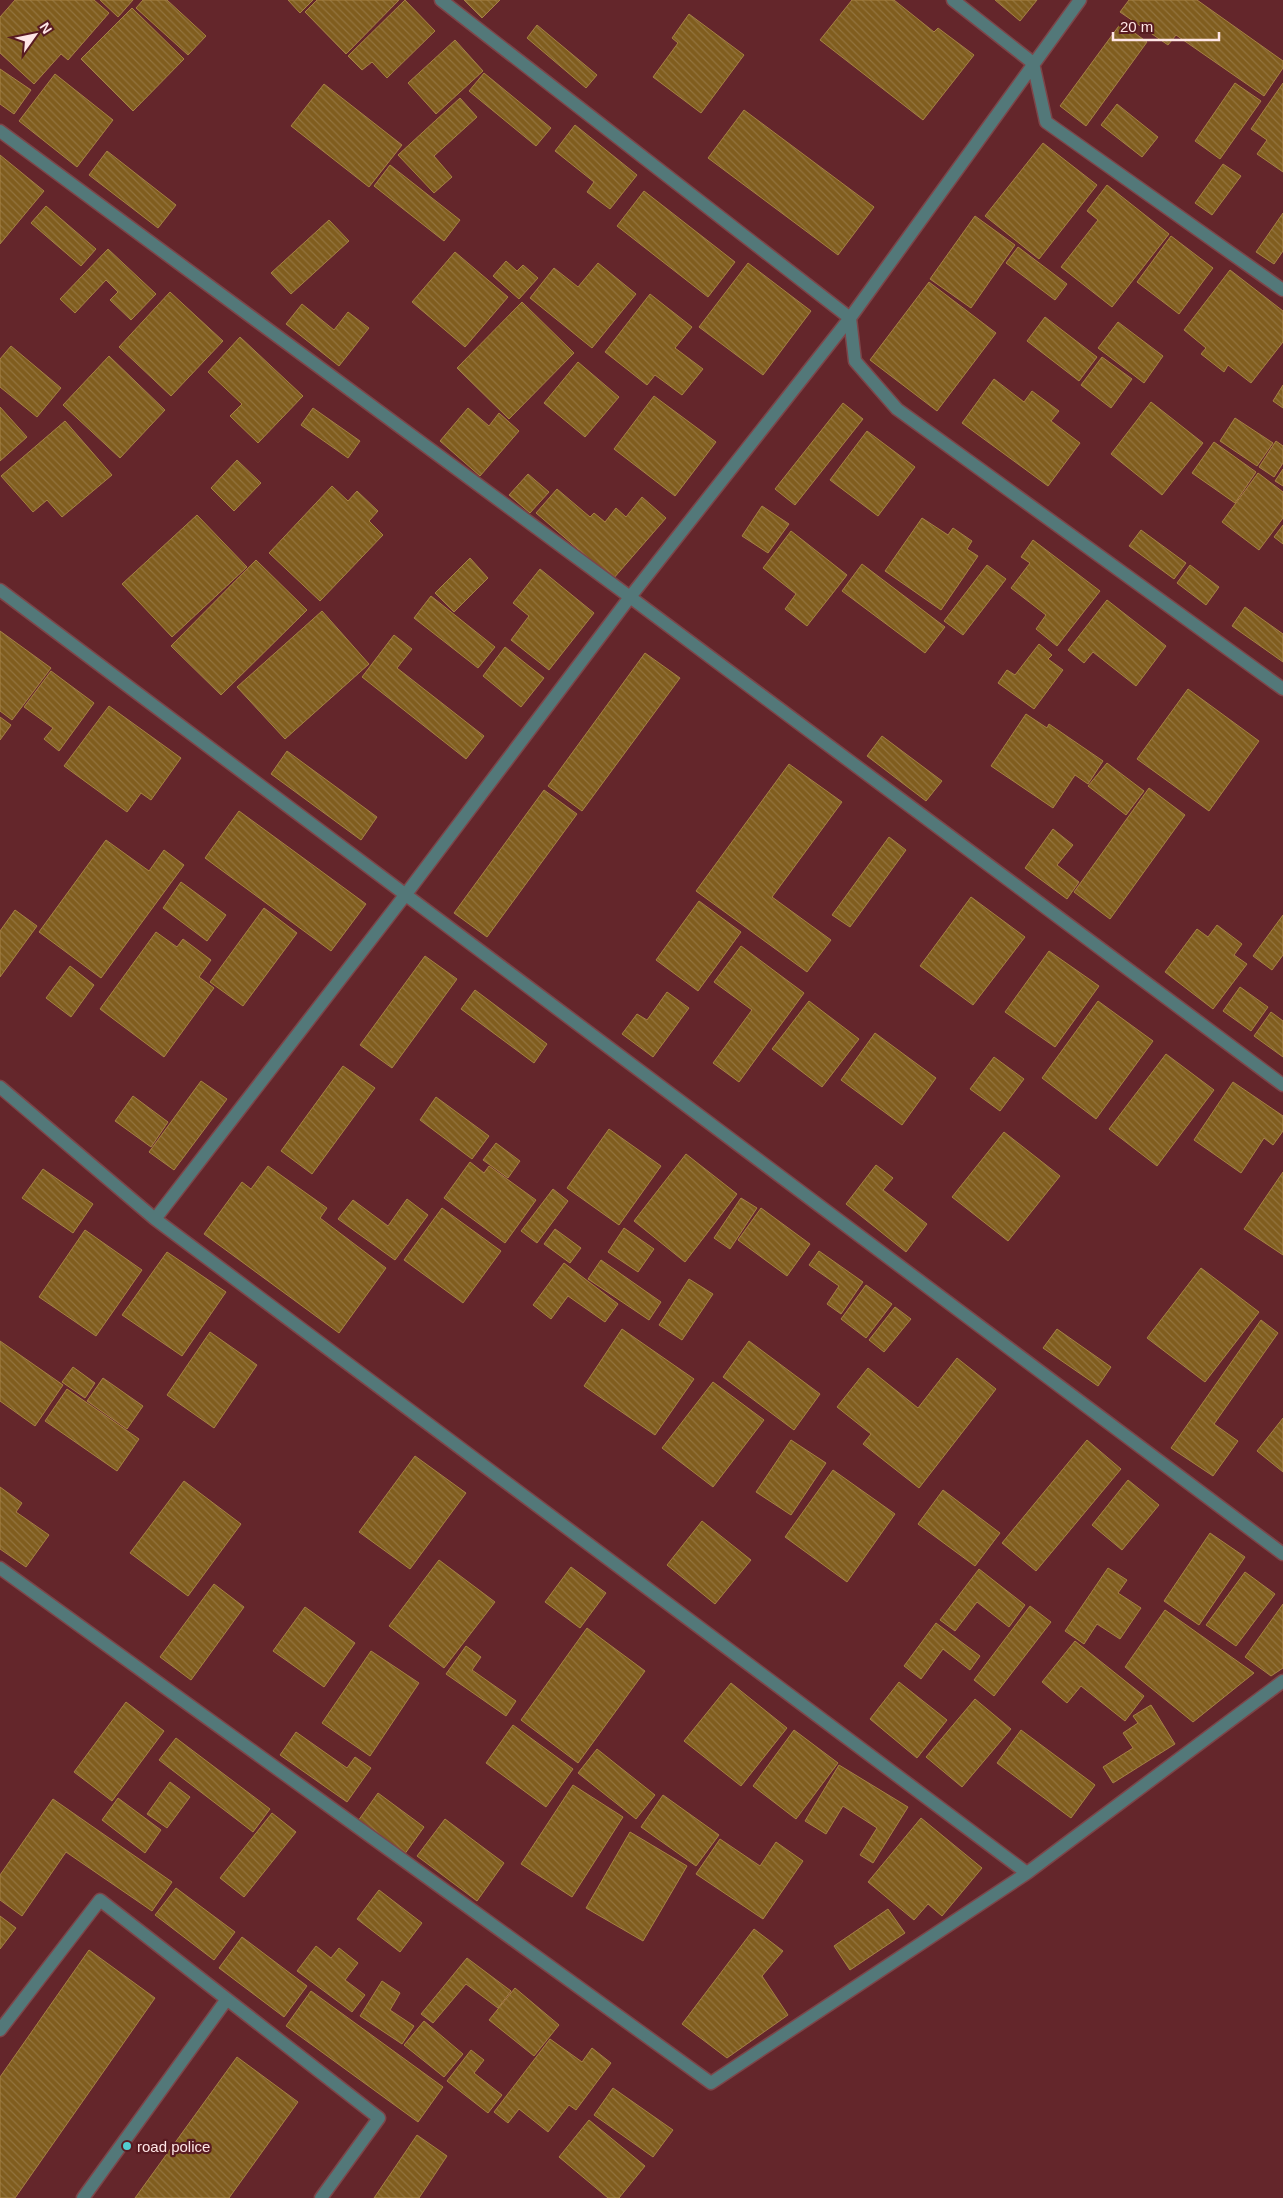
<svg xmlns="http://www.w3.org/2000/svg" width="1283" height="2198" font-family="Arial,sans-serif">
<defs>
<pattern id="building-back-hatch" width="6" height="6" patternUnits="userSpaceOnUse" patternTransform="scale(1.25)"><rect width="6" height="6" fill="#805d1e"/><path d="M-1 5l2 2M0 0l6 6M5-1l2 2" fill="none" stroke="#93743f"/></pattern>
</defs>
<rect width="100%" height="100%" fill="#64262b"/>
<path fill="url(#building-back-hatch)" stroke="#a68145" d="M 15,0 L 94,0 L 109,13 L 68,60 L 61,54 L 34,84 L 0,53 L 0,17 Z
M 100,0 L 133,0 L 118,17 Z
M 143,0 L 167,0 L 206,36 L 188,55 L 136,8 Z
M 288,0 L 313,0 L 300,13 Z
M 317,0 L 399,0 L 346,54 L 305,12 Z
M 405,0 L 435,31 L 387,78 L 372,62 L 362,70 L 348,56 Z
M 464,0 L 500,0 L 482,18 Z
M 852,0 L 894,0 L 934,32 L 938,28 L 974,55 L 923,120 L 820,40 Z
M 995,0 L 1037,0 L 1020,21 Z
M 1129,0 L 1197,0 L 1283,61 L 1283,68 L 1264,96 L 1176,35 L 1168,45 L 1120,12 Z
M 132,8 L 184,59 L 133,111 L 81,59 Z
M 689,14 L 744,55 L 701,113 L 653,77 L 678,43 L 672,38 Z
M 1121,23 L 1147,42 L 1086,126 L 1060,106 Z
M 537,25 L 597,75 L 586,88 L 527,38 Z
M 455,40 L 483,71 L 436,114 L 408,83 Z
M 0,69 L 31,90 L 14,114 L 0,104 Z
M 484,73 L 551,128 L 536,146 L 469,91 Z
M 55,74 L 113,120 L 77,167 L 19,121 Z
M 1235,83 L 1261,101 L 1220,159 L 1195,141 Z
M 1283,83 L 1283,172 L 1257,154 L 1267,140 L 1251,129 Z
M 324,84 L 402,145 L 369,187 L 291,126 Z
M 460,98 L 477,117 L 434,156 L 452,177 L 434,193 L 398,155 Z
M 1117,104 L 1158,137 L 1142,157 L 1101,125 Z
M 744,110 L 874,207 L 838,255 L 708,158 Z
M 575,125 L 637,175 L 610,209 L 587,192 L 594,182 L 555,151 Z
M 1043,143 L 1097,185 L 1039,259 L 985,216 Z
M 107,151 L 176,205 L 158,228 L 89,175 Z
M 0,155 L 44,191 L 0,244 Z
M 1223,164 L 1241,176 L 1212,215 L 1195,203 Z
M 390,165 L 460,220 L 444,241 L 374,186 Z
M 1107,185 L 1169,234 L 1112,307 L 1061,267 L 1098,220 L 1087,211 Z
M 644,191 L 735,262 L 708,297 L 617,226 Z
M 46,206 L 96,249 L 81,266 L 31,223 Z
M 1283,213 L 1283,251 L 1274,264 L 1256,252 Z
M 975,216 L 1015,245 L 971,308 L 930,279 Z
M 329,220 L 349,241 L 291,294 L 271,273 Z
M 1171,236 L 1213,268 L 1179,314 L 1137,282 Z
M 1018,247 L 1067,284 L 1055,300 L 1006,263 Z
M 108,249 L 156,294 L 131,320 L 110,300 L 118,292 L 106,280 L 75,313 L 60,299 Z
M 455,252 L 508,297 L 465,347 L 412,302 Z
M 506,261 L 517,271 L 523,265 L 538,278 L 519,299 L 493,276 Z
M 598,263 L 636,294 L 592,348 L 530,298 L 554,268 L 578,287 Z
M 748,263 L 811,311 L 763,375 L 699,327 Z
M 1230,270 L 1283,311 L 1283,342 L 1251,383 L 1228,365 L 1224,372 L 1201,354 L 1206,348 L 1184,330 Z
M 929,282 L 996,333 L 937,411 L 870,360 Z
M 170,292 L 223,341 L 171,396 L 119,347 Z
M 650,294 L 692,327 L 675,348 L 703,369 L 682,395 L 655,375 L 647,385 L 605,352 Z
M 522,302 L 574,353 L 509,419 L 457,368 Z
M 302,304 L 334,330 L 348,312 L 369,328 L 339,366 L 286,324 Z
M 1045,317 L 1097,357 L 1079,381 L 1027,341 Z
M 1118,322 L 1163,356 L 1144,383 L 1098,348 Z
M 240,337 L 303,396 L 258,443 L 230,416 L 242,404 L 208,372 Z
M 11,346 L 61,388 L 37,417 L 0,387 L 0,359 Z
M 109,356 L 165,410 L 120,458 L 63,405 Z
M 1102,357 L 1132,379 L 1111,408 L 1081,385 Z
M 578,362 L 619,397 L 585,437 L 544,403 Z
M 994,379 L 1024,402 L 1032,391 L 1059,411 L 1051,421 L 1080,443 L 1048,486 L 962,423 Z
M 1283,385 L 1283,408 L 1273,401 Z
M 654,396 L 716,442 L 675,496 L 614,449 Z
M 1151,402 L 1203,443 L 1162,495 L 1111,454 Z
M 843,403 L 863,419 L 795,505 L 775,489 Z
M 0,407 L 27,437 L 0,461 Z
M 313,408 L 360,441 L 348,458 L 301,425 Z
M 468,408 L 489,426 L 499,413 L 519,431 L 480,476 L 440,441 Z
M 1235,418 L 1273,443 L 1257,466 L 1220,441 Z
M 65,421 L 112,475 L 62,517 L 47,500 L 33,512 L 1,476 Z
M 867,431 L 915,467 L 878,516 L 830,480 Z
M 1276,441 L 1283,446 L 1283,463 L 1274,477 L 1259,467 Z
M 1214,442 L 1256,472 L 1235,503 L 1192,473 Z
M 237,460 L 261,483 L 234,511 L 211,488 Z
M 1283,469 L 1283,486 L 1275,481 Z
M 1258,473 L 1283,492 L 1283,518 L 1259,550 L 1222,522 Z
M 528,474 L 549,492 L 530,513 L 509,495 Z
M 332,486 L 348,501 L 357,491 L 378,511 L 369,521 L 383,535 L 320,601 L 269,553 Z
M 557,489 L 590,517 L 594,513 L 605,522 L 616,508 L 626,517 L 642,497 L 666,518 L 613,579 L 536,513 Z
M 762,506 L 789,524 L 768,553 L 742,536 Z
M 197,515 L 247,567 L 172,637 L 122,584 Z
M 922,518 L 948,535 L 953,528 L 972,541 L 967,549 L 978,556 L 941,610 L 885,571 Z
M 1283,525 L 1283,544 L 1274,537 Z
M 1141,530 L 1186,563 L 1174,579 L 1129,546 Z
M 791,531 L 847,575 L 807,626 L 785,609 L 796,594 L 763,568 Z
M 1033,540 L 1100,591 L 1057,646 L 1036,629 L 1046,615 L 1011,588 L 1030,563 L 1021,557 Z
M 470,558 L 488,578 L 454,612 L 435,593 Z
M 256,560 L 307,610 L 221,695 L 171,646 Z
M 862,564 L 945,627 L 925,653 L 842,591 Z
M 987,565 L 1006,579 L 963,635 L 944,621 Z
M 1190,565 L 1219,587 L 1206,605 L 1177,583 Z
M 540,569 L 594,613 L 549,670 L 511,640 L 529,616 L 513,603 Z
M 431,596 L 495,647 L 478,668 L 414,618 Z
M 1107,600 L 1166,646 L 1136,686 L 1093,652 L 1084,663 L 1068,650 Z
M 1245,607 L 1283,634 L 1283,662 L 1232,626 Z
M 322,611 L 369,664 L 285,739 L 237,687 Z
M 0,631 L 51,668 L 12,720 L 0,711 Z
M 394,635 L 412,649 L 397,668 L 484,736 L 466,759 L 362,677 Z
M 1039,644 L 1052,655 L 1048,659 L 1063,670 L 1034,709 L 998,683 L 1007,670 L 1015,675 Z
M 505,647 L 544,678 L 521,707 L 483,676 Z
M 645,653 L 680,678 L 582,811 L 548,786 Z
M 51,671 L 94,703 L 59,751 L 44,739 L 53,728 L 24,707 Z
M 1188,689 L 1259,741 L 1209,811 L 1137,759 Z
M 109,706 L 181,758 L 151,800 L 141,793 L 127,812 L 64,766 Z
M 1026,714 L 1047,728 L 1049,724 L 1103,761 L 1088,784 L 1075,775 L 1053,808 L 991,766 Z
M 0,717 L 11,725 L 0,740 Z
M 882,736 L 942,781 L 926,801 L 867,756 Z
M 287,751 L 377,817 L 361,840 L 271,774 Z
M 1107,763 L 1144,791 L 1126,815 L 1088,786 Z
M 789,764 L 842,802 L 772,897 L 831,940 L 807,972 L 696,891 Z
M 1149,788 L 1185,815 L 1110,919 L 1074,892 Z
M 544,790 L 577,814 L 487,937 L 454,913 Z
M 239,811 L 366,904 L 331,951 L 205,858 Z
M 1053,829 L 1073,845 L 1057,865 L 1079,882 L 1067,899 L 1025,868 Z
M 889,837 L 906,850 L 850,927 L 832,915 Z
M 106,840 L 149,871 L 164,850 L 184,865 L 101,978 L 39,932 Z
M 181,882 L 226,915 L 207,941 L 163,908 Z
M 971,897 L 1025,937 L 973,1005 L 920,966 Z
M 699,901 L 741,932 L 698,991 L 656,960 Z
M 264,908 L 297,933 L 243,1006 L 210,982 Z
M 15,910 L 37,926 L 0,977 L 0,931 Z
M 1283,915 L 1283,955 L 1272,970 L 1253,956 Z
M 1217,925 L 1242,944 L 1234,955 L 1247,964 L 1213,1009 L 1165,972 L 1197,929 L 1208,937 Z
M 156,932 L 177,947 L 183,939 L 211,960 L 199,977 L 214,988 L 164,1057 L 100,1009 Z
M 741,946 L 804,993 L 739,1082 L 713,1063 L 752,1010 L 714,982 Z
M 1049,951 L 1099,986 L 1055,1047 L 1005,1012 Z
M 425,956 L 457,979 L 392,1068 L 360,1045 Z
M 70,966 L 94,985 L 71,1017 L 46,998 Z
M 1240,987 L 1268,1007 L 1251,1031 L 1223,1011 Z
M 475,990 L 547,1044 L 534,1063 L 461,1009 Z
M 667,992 L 689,1008 L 653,1057 L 622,1034 L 637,1014 L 647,1020 Z
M 809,1001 L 859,1039 L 822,1087 L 772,1049 Z
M 1098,1001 L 1153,1041 L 1096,1119 L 1042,1078 Z
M 1271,1012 L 1283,1021 L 1283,1057 L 1254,1036 Z
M 875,1033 L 936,1078 L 902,1125 L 841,1080 Z
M 1166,1054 L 1214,1090 L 1157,1166 L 1109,1129 Z
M 994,1057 L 1024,1079 L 1000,1111 L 970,1089 Z
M 343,1066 L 375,1088 L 312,1174 L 281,1151 Z
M 201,1081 L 227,1099 L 174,1170 L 149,1152 Z
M 1233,1082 L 1283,1116 L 1283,1131 L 1273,1145 L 1264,1138 L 1241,1173 L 1194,1140 Z
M 133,1096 L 168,1122 L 151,1147 L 115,1121 Z
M 436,1097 L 489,1136 L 472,1159 L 420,1120 Z
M 609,1129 L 661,1166 L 619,1225 L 567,1188 Z
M 1004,1132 L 1060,1176 L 1008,1241 L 952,1197 Z
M 496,1143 L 520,1161 L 508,1178 L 483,1160 Z
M 686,1154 L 737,1194 L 685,1262 L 634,1221 Z
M 470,1162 L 484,1173 L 489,1166 L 536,1200 L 505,1243 L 444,1198 Z
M 876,1165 L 893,1178 L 883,1190 L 927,1224 L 906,1252 L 846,1204 Z
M 268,1166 L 327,1208 L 320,1218 L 386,1268 L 339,1333 L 204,1234 L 242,1182 L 251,1189 Z
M 43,1169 L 93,1204 L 73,1233 L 22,1198 Z
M 1283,1172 L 1283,1255 L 1244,1229 Z
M 553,1189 L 568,1201 L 537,1243 L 521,1231 Z
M 741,1198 L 757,1208 L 730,1249 L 714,1238 Z
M 407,1199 L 428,1215 L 395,1260 L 338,1219 L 353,1200 L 388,1226 Z
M 442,1208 L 501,1251 L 463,1303 L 404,1260 Z
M 761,1208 L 810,1244 L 787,1276 L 738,1240 Z
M 624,1228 L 654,1249 L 638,1272 L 608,1252 Z
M 555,1229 L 581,1248 L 570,1263 L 544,1244 Z
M 85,1230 L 142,1270 L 96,1336 L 39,1297 Z
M 819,1251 L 863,1282 L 841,1314 L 827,1304 L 839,1286 L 809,1265 Z
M 167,1252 L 226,1292 L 182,1356 L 122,1315 Z
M 601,1260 L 661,1302 L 649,1320 L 588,1279 Z
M 564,1263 L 618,1304 L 605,1322 L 568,1296 L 551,1319 L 533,1305 Z
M 1201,1268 L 1259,1312 L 1205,1382 L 1147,1338 Z
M 689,1279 L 713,1294 L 682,1340 L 659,1325 Z
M 866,1285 L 892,1304 L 866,1338 L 841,1319 Z
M 895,1307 L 911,1319 L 884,1352 L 869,1340 Z
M 1261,1320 L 1278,1333 L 1214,1424 L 1238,1441 L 1213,1476 L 1171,1448 Z
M 622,1329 L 694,1379 L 655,1435 L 584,1386 Z
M 1057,1329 L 1111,1367 L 1098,1386 L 1043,1348 Z
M 210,1332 L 257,1365 L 214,1428 L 167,1395 Z
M 0,1341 L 63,1385 L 35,1426 L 0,1401 Z
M 749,1341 L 820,1394 L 794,1430 L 723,1377 Z
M 957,1358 L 996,1389 L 919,1488 L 863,1444 L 871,1434 L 837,1407 L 868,1368 L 918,1408 Z
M 73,1367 L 95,1383 L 85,1398 L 62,1382 Z
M 103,1378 L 143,1406 L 127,1429 L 87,1401 Z
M 713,1382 L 764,1420 L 713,1487 L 662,1448 Z
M 67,1389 L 139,1439 L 117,1471 L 45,1421 Z
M 1283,1418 L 1283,1472 L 1257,1451 Z
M 791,1440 L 826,1463 L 791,1515 L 756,1492 Z
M 1087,1440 L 1121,1469 L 1036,1571 L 1002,1543 Z
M 415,1456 L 466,1493 L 410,1569 L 359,1532 Z
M 833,1470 L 895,1514 L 847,1582 L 785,1537 Z
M 1128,1480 L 1159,1505 L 1122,1550 L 1092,1525 Z
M 184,1481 L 241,1524 L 188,1596 L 130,1553 Z
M 0,1487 L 22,1503 L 16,1512 L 49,1535 L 26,1567 L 0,1549 Z
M 943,1490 L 1000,1533 L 975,1566 L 918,1524 Z
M 702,1521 L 751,1560 L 715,1604 L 667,1565 Z
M 1210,1533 L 1245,1557 L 1199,1625 L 1164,1601 Z
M 439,1560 L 495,1602 L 444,1668 L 389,1626 Z
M 571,1567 L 606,1593 L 580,1628 L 545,1602 Z
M 1108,1568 L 1127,1580 L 1118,1593 L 1141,1608 L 1120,1639 L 1097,1624 L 1084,1644 L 1065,1631 Z
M 979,1569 L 1025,1605 L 1009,1627 L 977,1602 L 955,1631 L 940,1620 Z
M 1245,1572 L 1275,1594 L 1236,1646 L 1206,1625 Z
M 214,1584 L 244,1607 L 191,1680 L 160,1657 Z
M 1283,1604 L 1283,1668 L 1271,1676 L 1245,1657 Z
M 1030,1606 L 1051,1622 L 994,1696 L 974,1680 Z
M 305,1607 L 355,1643 L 324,1687 L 273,1651 Z
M 1165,1610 L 1254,1673 L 1193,1722 L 1125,1667 Z
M 936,1623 L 980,1656 L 970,1670 L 943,1649 L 921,1679 L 904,1666 Z
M 587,1628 L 645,1671 L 578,1763 L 521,1720 Z
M 1075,1641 L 1144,1696 L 1125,1721 L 1081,1686 L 1067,1703 L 1042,1682 Z
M 466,1646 L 481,1657 L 472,1670 L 516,1701 L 506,1716 L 446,1674 Z
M 371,1651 L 419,1683 L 370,1756 L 322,1723 Z
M 899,1682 L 947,1720 L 917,1758 L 870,1719 Z
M 731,1683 L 787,1728 L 741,1786 L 684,1741 Z
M 975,1699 L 1011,1729 L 962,1787 L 926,1757 Z
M 126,1702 L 164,1731 L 112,1801 L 74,1772 Z
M 1151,1705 L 1175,1744 L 1113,1783 L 1103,1767 L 1133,1748 L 1123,1733 L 1138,1723 L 1133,1716 Z
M 513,1725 L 573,1769 L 546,1807 L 486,1763 Z
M 794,1730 L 838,1763 L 796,1819 L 753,1786 Z
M 1021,1730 L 1095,1785 L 1071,1818 L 997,1763 Z
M 296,1732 L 347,1768 L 355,1757 L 371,1768 L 347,1802 L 280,1755 Z
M 176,1738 L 270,1809 L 253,1832 L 159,1760 Z
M 597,1749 L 655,1795 L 636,1819 L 578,1773 Z
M 839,1765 L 908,1807 L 873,1863 L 860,1855 L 877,1828 L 843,1806 L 826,1834 L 805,1821 Z
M 170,1782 L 190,1797 L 167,1828 L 147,1814 Z
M 573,1785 L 623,1817 L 572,1897 L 521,1864 Z
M 378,1793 L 424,1827 L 404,1855 L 358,1821 Z
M 663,1795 L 719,1835 L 696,1866 L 641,1827 Z
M 118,1798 L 161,1830 L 145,1853 L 102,1820 Z
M 53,1799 L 172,1882 L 152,1911 L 66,1852 L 22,1916 L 0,1900 L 0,1875 Z
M 272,1813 L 296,1832 L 244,1897 L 220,1878 Z
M 921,1818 L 982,1868 L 942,1916 L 928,1904 L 914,1920 L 868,1882 Z
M 445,1819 L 504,1863 L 477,1901 L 417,1856 Z
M 630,1832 L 687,1866 L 643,1941 L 586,1908 Z
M 720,1839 L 760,1866 L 776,1842 L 803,1861 L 763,1919 L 696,1874 Z
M 176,1888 L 235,1932 L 214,1960 L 155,1915 Z
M 379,1890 L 422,1923 L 400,1952 L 357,1919 Z
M 888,1909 L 905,1933 L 850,1970 L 834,1946 Z
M 0,1916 L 16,1928 L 0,1949 Z
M 754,1929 L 783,1951 L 762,1976 L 788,2015 L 727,2058 L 682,2024 Z
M 242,1937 L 307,1986 L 284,2017 L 219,1968 Z
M 316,1946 L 331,1958 L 339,1948 L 358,1963 L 345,1980 L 365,1995 L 352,2012 L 297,1971 Z
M 89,1950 L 155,1998 L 15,2198 L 0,2198 L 0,2077 Z
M 467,1958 L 511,1991 L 498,2008 L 466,1984 L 433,2023 L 421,2014 Z
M 382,1981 L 400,1993 L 390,2010 L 414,2026 L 402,2044 L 360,2016 Z
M 515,1988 L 559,2025 L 534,2056 L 489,2020 Z
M 311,1991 L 443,2087 L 418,2122 L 286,2026 Z
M 424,2021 L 463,2054 L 444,2077 L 404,2045 Z
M 550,2039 L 582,2062 L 592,2048 L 611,2063 L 576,2110 L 569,2105 L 548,2132 L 519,2109 L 508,2123 L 494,2112 Z
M 471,2050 L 484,2060 L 474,2073 L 502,2095 L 488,2113 L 447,2081 Z
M 237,2057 L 298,2102 L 229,2198 L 135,2198 Z
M 613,2088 L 673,2130 L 653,2157 L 594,2115 Z
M 589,2120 L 645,2166 L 619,2198 L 608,2198 L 559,2157 Z
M 417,2135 L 447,2156 L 419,2198 L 374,2198 Z"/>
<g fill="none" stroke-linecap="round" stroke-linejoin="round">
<g stroke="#7d4549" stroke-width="15">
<path id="minor" d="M 441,0 L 850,318 L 855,361 L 897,409 L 1283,689
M 953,0 L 1033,63 L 1046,122 L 1283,290
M 0,131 L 630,597 L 1283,1085
M 0,590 L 1283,1554
M 0,1087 L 155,1219 L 1027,1873
M 155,1219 L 406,894 L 630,597 L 850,318 L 1080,0
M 0,1568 L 711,2083 L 1027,1873 L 1283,1681
M 0,2030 L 100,1900 L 379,2118 L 321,2198
M 83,2198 L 227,1999"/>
</g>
<use href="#minor" stroke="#537879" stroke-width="12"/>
</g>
<circle fill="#52ccd0" stroke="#581b21" stroke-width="2" cx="127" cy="2146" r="5"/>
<g text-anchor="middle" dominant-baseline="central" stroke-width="4.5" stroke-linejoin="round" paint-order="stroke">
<g font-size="15" fill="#fee5e5" stroke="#581b21" text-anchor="start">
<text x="137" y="2146">road police</text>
</g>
</g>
<g transform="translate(35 35) rotate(57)" stroke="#581b21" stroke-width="4" paint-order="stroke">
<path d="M0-4L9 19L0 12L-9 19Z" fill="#fee5e5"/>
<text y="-8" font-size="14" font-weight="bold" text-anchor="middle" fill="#fee5e5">N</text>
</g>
<path d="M1113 32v8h106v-8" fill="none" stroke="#fee5e5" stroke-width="2.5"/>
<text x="1120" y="32" font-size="15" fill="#fee5e5" stroke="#581b21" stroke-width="4" paint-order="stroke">20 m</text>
</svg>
